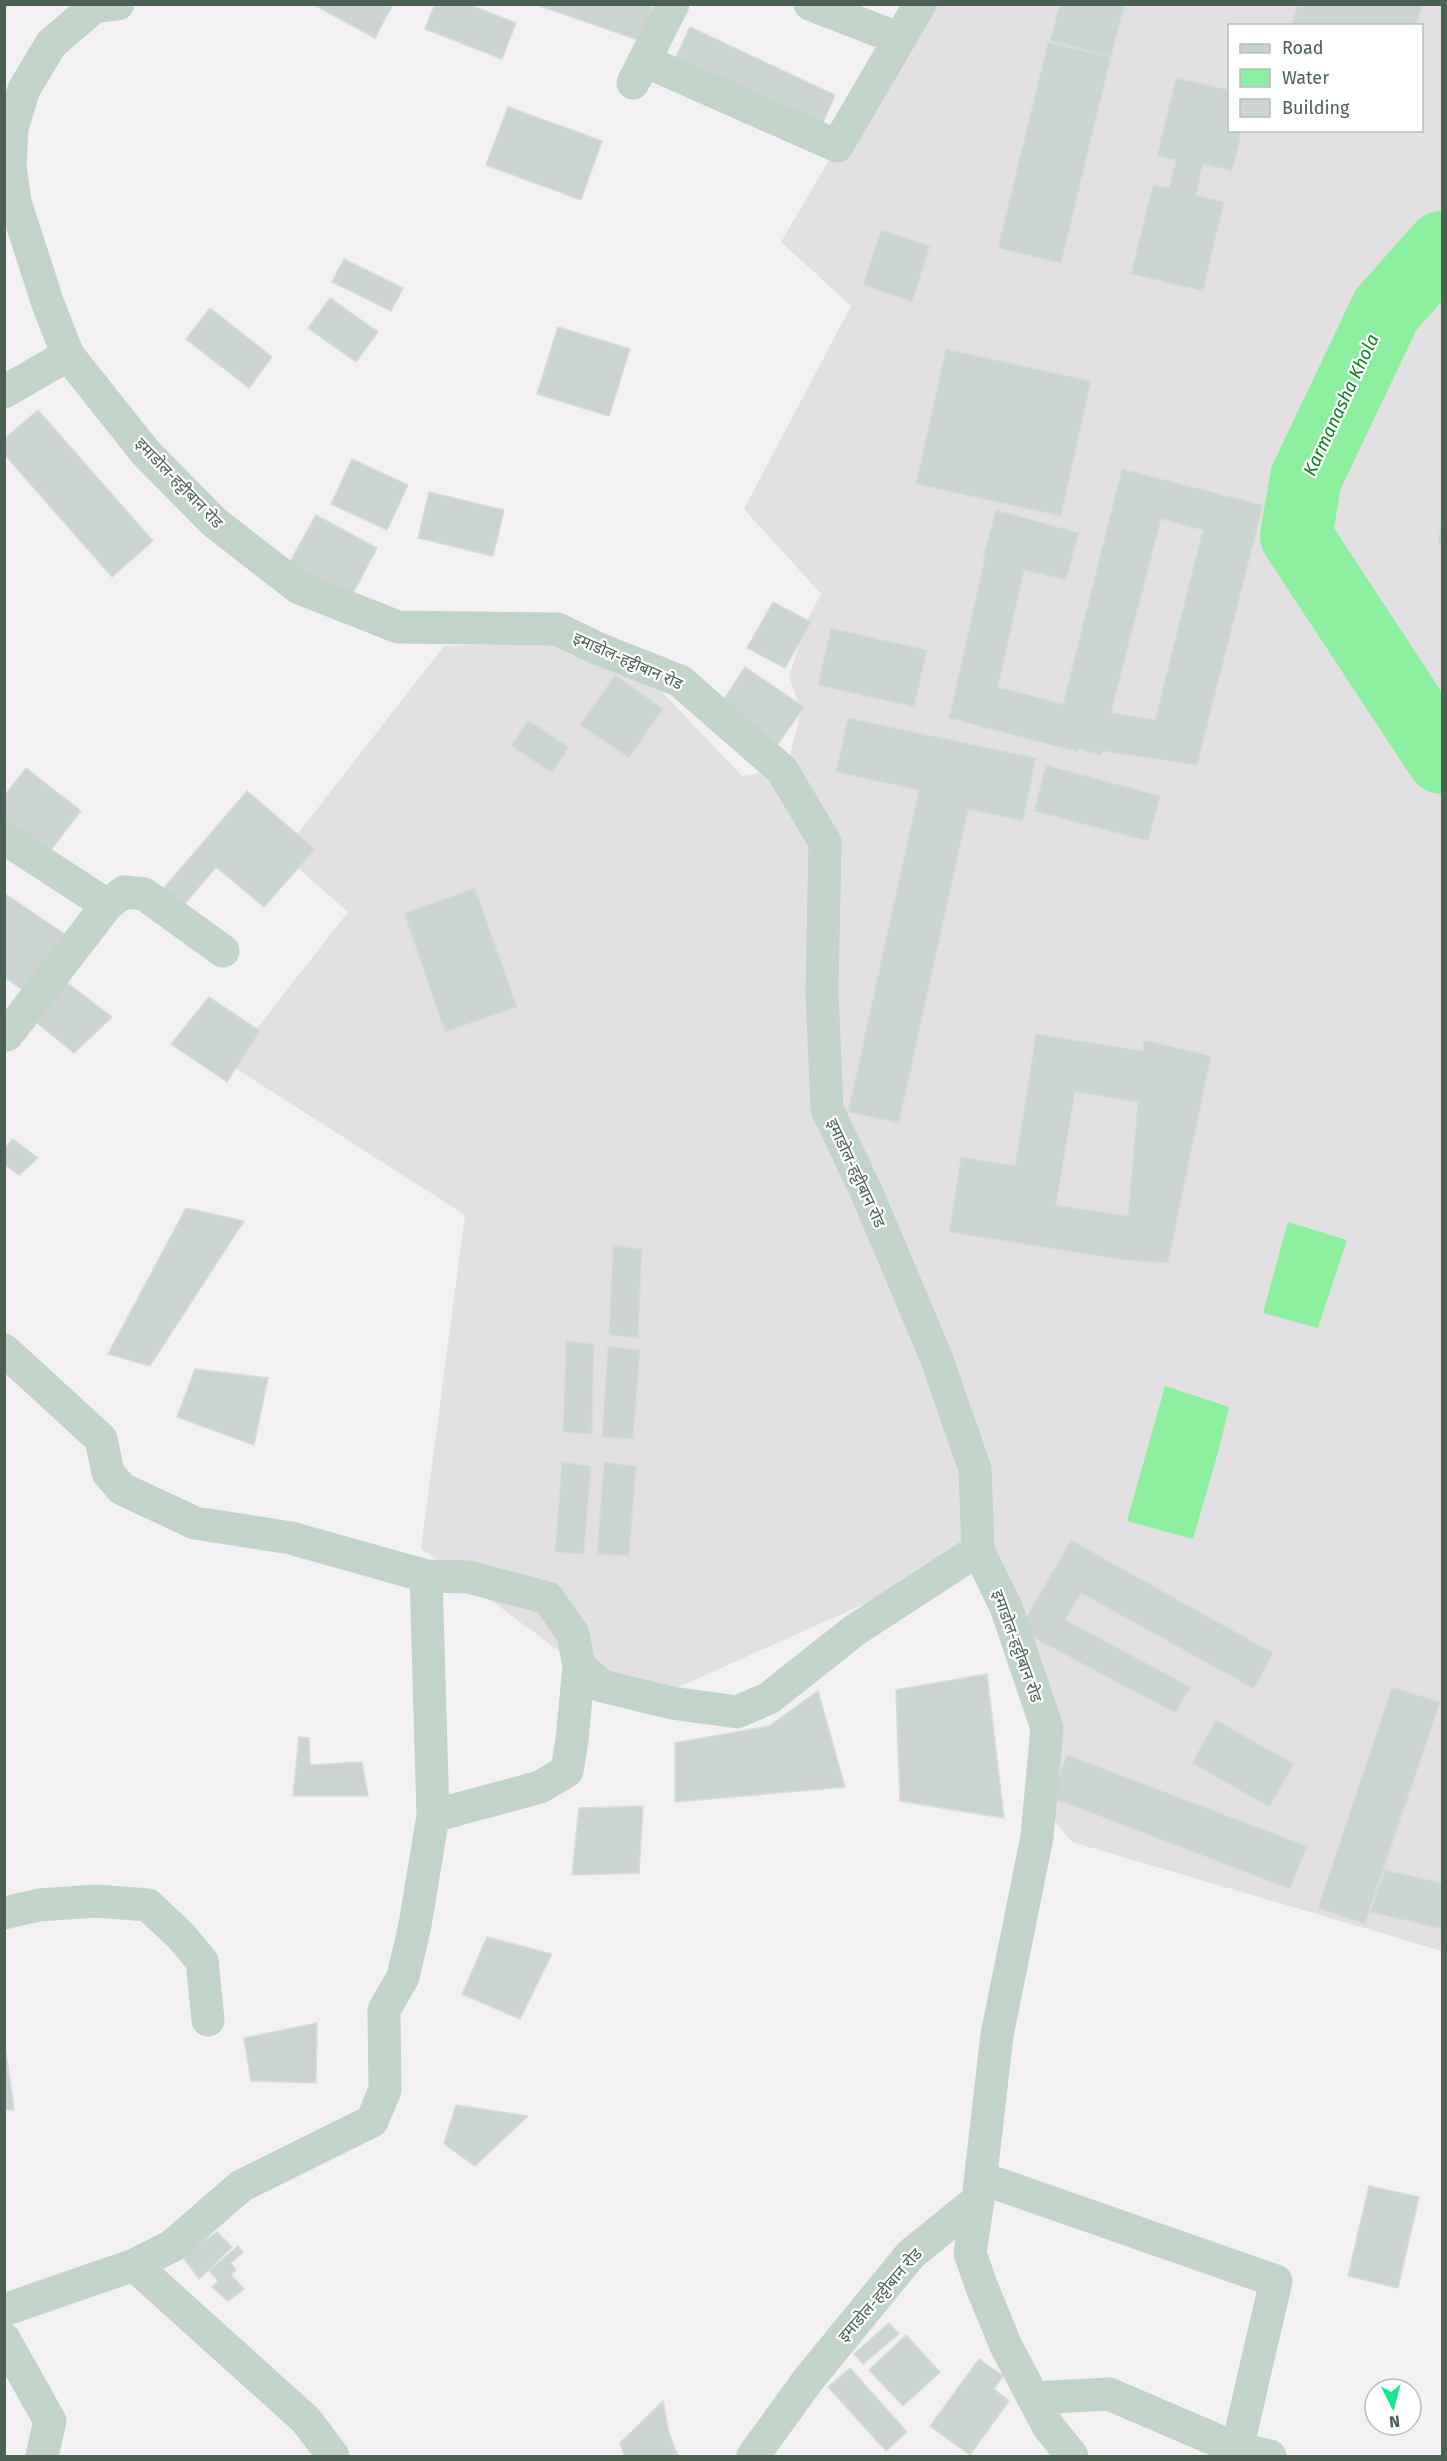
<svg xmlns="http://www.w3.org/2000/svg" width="1447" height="2461" font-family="'Fira Sans','Noto Sans Devanagari',sans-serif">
<rect width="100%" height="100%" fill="#f4f1f4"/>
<path fill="#e2e0e3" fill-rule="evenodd" d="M 920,5 L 1442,5 L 1442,1951 L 1072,1842 L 1036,1798 L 1032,1718 L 971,1556 L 634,1707 L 421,1548 L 465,1215 L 229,1064 L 348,912 L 282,854 L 444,646 L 585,643 L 663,693 L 742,776 L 787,768 L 801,711 L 789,676 L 809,616 L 821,594 L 744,509 L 851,306 L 781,242 ZM 1230,26 L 1422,26 L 1422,130 L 1230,130 Z"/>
<path fill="#8cef9f" d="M 1288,1222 L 1347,1240 L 1318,1328 L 1263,1313 Z
M 1165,1386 L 1229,1407 L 1219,1449 L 1193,1539 L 1127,1521 Z"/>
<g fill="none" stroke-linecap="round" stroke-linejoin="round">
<path stroke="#8cef9f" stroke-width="72" d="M 1442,247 L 1386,310 L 1306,478 L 1296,536 L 1442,758"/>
</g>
<path fill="#cbd4d1" stroke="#d5ddda" stroke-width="1.5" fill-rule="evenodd" d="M 312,4 L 393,4 L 375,38 Z
M 435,4 L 468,4 L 516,23 L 502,59 L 425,29 Z
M 534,4 L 653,4 L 641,41 Z
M 1060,4 L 1125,4 L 1111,57 L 1050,41 Z
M 1298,4 L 1423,4 L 1416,26 L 1291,26 Z
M 690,27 L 835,95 L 820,129 L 674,62 Z
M 1048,42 L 1111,57 L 1061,263 L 998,248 Z
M 1176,78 L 1230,90 L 1230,130 L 1242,130 L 1232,171 L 1203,164 L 1196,195 L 1224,202 L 1203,291 L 1131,274 L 1153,185 L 1169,188 L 1176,160 L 1157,156 Z
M 508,107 L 602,141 L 581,200 L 486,165 Z
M 881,230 L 930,246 L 912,302 L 863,285 Z
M 344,259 L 403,288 L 391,311 L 332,282 Z
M 330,298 L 378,332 L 356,362 L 308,328 Z
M 210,308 L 272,357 L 249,388 L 186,339 Z
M 558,327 L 630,349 L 609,416 L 537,394 Z
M 946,349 L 1091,381 L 1061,516 L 916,484 Z
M 38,410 L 153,541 L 112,577 L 4,454 L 4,439 Z
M 352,459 L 408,485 L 387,530 L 331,504 Z
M 1122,469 L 1263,505 L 1197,765 L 1102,751 L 1101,755 L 1079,749 L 1078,752 L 949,718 L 985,558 L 983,558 L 996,510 L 1079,533 L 1066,580 L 1024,570 L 998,687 L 1063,704 ZM 1161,519 L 1203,530 L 1155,720 L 1111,713 Z
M 429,492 L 504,510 L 493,556 L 418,538 Z
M 316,515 L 377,548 L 350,599 L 288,565 Z
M 1442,517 L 1442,545 L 1438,545 Z
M 773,602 L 811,622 L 785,668 L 747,648 Z
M 831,628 L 927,650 L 914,707 L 818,685 Z
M 745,667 L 804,707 L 776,747 L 718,708 Z
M 615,675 L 663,709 L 629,758 L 580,725 Z
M 848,718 L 1036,758 L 1023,821 L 968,809 L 899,1123 L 848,1112 L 919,790 L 836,772 Z
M 528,720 L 569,747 L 552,773 L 511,746 Z
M 1046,765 L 1160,796 L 1148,841 L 1034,811 Z
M 26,768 L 81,811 L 47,855 L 4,823 L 4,796 Z
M 247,791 L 315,849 L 264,907 L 216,867 L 183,906 L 163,889 Z
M 475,888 L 517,1007 L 445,1032 L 404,913 Z
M 4,893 L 69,937 L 32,996 L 4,977 Z
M 65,981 L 112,1017 L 74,1053 L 31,1018 Z
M 209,997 L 260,1031 L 227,1082 L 171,1044 Z
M 1036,1034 L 1143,1051 L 1144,1040 L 1211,1056 L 1168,1263 L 1124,1260 L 949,1232 L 961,1157 L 1015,1166 ZM 1075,1092 L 1138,1102 L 1128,1216 L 1056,1205 Z
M 13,1139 L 38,1158 L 19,1175 L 4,1164 L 4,1149 Z
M 186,1208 L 244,1221 L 150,1366 L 108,1354 Z
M 613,1245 L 642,1249 L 638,1338 L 609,1335 Z
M 566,1341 L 594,1344 L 592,1434 L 563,1432 Z
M 608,1346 L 640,1350 L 633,1439 L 602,1437 Z
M 195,1369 L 268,1378 L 254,1445 L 177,1417 Z
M 562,1462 L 591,1466 L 584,1554 L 555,1552 Z
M 604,1462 L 636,1466 L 629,1556 L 597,1554 Z
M 1071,1540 L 1273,1653 L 1254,1689 L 1081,1593 L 1065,1620 L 1191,1687 L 1175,1713 L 1019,1630 Z
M 987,1674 L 1004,1818 L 900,1801 L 896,1690 Z
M 1392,1687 L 1440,1702 L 1365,1924 L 1318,1908 Z
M 818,1691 L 845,1787 L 675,1802 L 675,1743 L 769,1726 Z
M 1216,1720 L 1294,1764 L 1269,1807 L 1192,1763 Z
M 299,1737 L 309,1738 L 310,1765 L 362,1762 L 368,1796 L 293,1796 Z
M 1067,1755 L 1307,1846 L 1290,1889 L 1050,1797 Z
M 643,1806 L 639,1873 L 572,1875 L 579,1808 Z
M 1385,1870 L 1442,1883 L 1442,1929 L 1370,1912 Z
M 487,1937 L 552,1954 L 520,2019 L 462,1994 Z
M 317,2023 L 316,2083 L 251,2081 L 244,2038 Z
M 4,2039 L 14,2110 L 4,2110 Z
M 456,2105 L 528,2116 L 475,2166 L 444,2144 Z
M 1369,2186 L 1419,2197 L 1398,2288 L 1348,2276 Z
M 217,2232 L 232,2247 L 199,2279 L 182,2256 Z
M 238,2246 L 243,2252 L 231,2263 L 236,2270 L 231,2275 L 244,2289 L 228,2301 L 212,2287 L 218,2281 L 209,2271 Z
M 889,2323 L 899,2334 L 863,2364 L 854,2354 Z
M 906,2335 L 940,2372 L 903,2406 L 869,2370 Z
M 979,2359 L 1003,2376 L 994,2389 L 1009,2401 L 970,2455 L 930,2426 Z
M 850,2368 L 907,2432 L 886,2451 L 828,2387 Z
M 663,2401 L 669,2433 L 678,2456 L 624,2456 L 620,2443 Z"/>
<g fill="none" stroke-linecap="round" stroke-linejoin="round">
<path stroke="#c2d3ca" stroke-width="33" d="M 118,4 L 94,7 L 51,44 L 24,89 L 12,128 L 10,166 L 15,202 L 48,304 L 68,355 L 146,453 L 214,522 L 299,588 L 398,627 L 557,629 L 599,649 L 680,681 L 782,770 L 825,842 L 822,992 L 827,1109 L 866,1191 L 936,1357 L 975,1469 L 978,1550 L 1006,1607 L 1047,1728 L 1037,1837 L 997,2035 L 978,2200 L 911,2254 L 808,2380 L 753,2456
M 810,4 L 900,39
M 645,61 L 837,146 L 920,4
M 633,83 L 673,4
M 4,392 L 68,355
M 4,838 L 107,905 L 124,892 L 144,894 L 223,951
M 7,1035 L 107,905
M 4,1350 L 101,1439 L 108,1473 L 122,1489 L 195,1523 L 291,1538 L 426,1576 L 468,1577 L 548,1598 L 573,1634 L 579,1666 L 602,1686 L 672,1703 L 737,1712 L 769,1698 L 855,1630 L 978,1550
M 433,1816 L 540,1787 L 567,1771 L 572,1740 L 579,1666
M 4,1913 L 39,1905 L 96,1901 L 148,1905 L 181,1936 L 202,1961 L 208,2020
M 981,2178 L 1276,2281 L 1237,2449 L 1109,2394 L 1033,2398
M 978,2200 L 970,2253 L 981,2285 L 1006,2346 L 1048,2426 L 1072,2456
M 134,2265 L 306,2420 L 333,2456
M 4,2310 L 134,2265 L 172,2246 L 241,2186 L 372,2121 L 385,2090 L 384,2010 L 403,1977 L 415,1925 L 433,1816 L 426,1576
M 4,2339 L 50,2421 L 42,2456
M 1237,2449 L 1270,2456"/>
</g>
<g text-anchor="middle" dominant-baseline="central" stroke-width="4.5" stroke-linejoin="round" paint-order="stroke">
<g font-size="16" fill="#496053" stroke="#fff">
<text transform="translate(179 483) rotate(46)">इमाडोल-हट्टीबान रोड</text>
<text transform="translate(628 661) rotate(24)">इमाडोल-हट्टीबान रोड</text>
<text transform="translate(856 1173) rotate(65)">इमाडोल-हट्टीबान रोड</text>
<text transform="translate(1017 1646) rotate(70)">इमाडोल-हट्टीबान रोड</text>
<text transform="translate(880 2295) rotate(-49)">इमाडोल-हट्टीबान रोड</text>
</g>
<g font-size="18" font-style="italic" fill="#0b8221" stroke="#fff">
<text transform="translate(1341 405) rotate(-65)">Karmanasha Khola</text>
</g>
</g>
<rect width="1447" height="2461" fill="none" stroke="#496053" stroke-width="12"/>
<rect x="1228" y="24" width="195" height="108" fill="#ffffff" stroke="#b6bfba" stroke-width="1.5"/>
<rect x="1240" y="44" width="30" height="9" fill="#c2d3ca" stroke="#b6bfba" stroke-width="1.5"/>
<text x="1282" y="54" font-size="18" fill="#496053">Road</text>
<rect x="1240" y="69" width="30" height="18" fill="#8cef9f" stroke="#b6bfba" stroke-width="1.5"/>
<text x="1282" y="84" font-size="18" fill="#496053">Water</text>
<rect x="1240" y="99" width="30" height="18" fill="#cbd4d1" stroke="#b6bfba" stroke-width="1.5"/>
<text x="1282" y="114" font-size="18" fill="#496053">Building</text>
<g transform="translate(1393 2407) rotate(174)"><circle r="28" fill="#ffffff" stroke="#b6bfba" stroke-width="1.5"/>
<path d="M0-4.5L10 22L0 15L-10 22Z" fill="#15ea88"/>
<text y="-9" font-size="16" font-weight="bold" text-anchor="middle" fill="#496053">N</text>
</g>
</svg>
